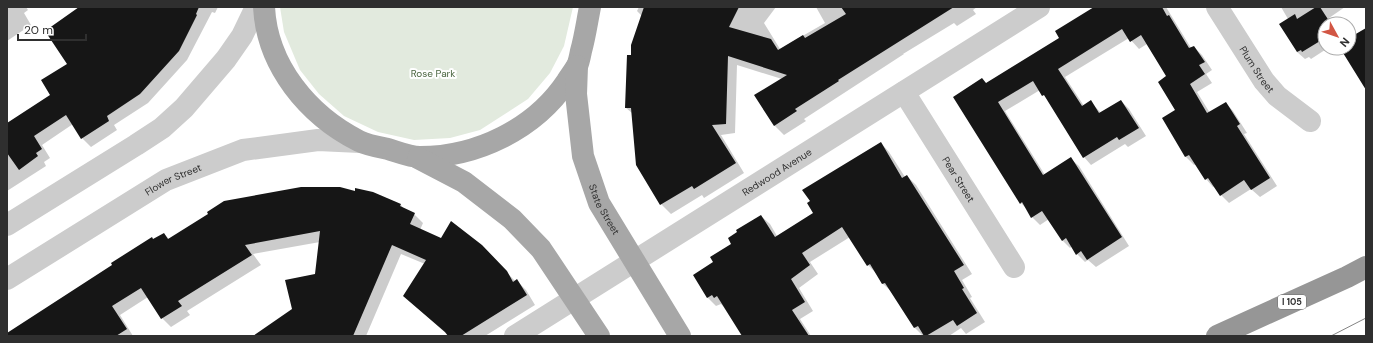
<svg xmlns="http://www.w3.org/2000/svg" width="1373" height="343" font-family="'DM Sans',sans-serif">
<rect width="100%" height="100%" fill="#fff"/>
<path fill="#e2eade" d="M 280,7 L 573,7 L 564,46 L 550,73 L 528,99 L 480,130 L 450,138 L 414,140 L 378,132 L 344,116 L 319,94 L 300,70 L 284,32 Z"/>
<path fill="#0003" d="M 7,7 L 26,7 L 28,10 L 24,13 L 31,25 L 7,41 Z
M 77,7 L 218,7 L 215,13 L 212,12 L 187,60 L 148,103 L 114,125 L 117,130 L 91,147 L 82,138 L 73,124 L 42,145 L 50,158 L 44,162 L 46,166 L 7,191 L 7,124 L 52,95 L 69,64 L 78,9 Z
M 639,7 L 776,7 L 764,23 L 780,49 L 825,23 L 816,7 L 977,7 L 973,10 L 976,14 L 957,26 L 954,23 L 903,54 L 904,54 L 804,119 L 806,121 L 784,135 L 774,125 L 782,79 L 737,65 L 735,133 L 721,135 L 744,173 L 704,198 L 702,195 L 671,214 L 661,204 L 637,164 L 632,113 L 626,108 L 632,56 L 642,16 L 637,11 Z
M 1095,7 L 1166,7 L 1191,48 L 1194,47 L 1202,55 L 1212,70 L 1206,74 L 1212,83 L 1197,92 L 1210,113 L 1226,103 L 1233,111 L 1247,133 L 1244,134 L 1277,186 L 1260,197 L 1251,189 L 1229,203 L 1221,195 L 1215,186 L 1213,187 L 1206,179 L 1196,164 L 1194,165 L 1186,157 L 1163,118 L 1177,110 L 1168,77 L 1147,44 L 1139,49 L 1129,38 L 1065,77 L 1084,106 L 1091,102 L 1101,113 L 1121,101 L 1129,109 L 1146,136 L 1128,147 L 1125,144 L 1091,165 L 1084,157 L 1049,101 L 1040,90 L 1005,111 L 1045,175 L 1071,159 L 1079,166 L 1129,246 L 1096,267 L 1088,260 L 1085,262 L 1077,254 L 1072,246 L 1070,248 L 1062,240 L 1049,219 L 1040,225 L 1032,217 L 1027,209 L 1021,203 L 955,97 L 987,84 L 1061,38 Z
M 1281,7 L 1345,7 L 1329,18 L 1333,24 L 1325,24 L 1325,48 L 1328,48 L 1311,59 L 1309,57 L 1305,59 L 1297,52 L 1288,19 Z
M 881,143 L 889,152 L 905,177 L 907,176 L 916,185 L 972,274 L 962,280 L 972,297 L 970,298 L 985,322 L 966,334 L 961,328 L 949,336 L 923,336 L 915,328 L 892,292 L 883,284 L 877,274 L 868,265 L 850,237 L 810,262 L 818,274 L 799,288 L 813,311 L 800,319 L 811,336 L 743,336 L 723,306 L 721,304 L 716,306 L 708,298 L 694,275 L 715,262 L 761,216 L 770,224 L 777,236 L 815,213 Z
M 356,192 L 373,193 L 401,205 L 404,209 L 414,214 L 423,223 L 420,230 L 441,239 L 481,246 L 516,282 L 517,281 L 526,290 L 535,305 L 485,336 L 449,336 L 404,296 L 425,264 L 401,254 L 366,336 L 265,336 L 293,309 L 316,274 L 320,242 L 253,254 L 261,265 L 187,311 L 190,315 L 171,327 L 162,318 L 148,297 L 120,315 L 133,336 L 7,336 L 7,334 L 164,234 L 169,239 Z"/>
<path fill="#161616" d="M 79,7 L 199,7 L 196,14 L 197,15 L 179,51 L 140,94 L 107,116 L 109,121 L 81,139 L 66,115 L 34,136 L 42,149 L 36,153 L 38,156 L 19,170 L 7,153 L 7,123 L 50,95 L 41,80 L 67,64 L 45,31 Z
M 644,7 L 739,7 L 729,27 L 771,39 L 778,50 L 803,35 L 805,38 L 846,14 L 841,7 L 954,7 L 838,80 L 839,81 L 795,109 L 797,111 L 774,126 L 754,95 L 787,75 L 728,56 L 726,124 L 712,125 L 736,163 L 694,189 L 692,186 L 660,205 L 636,165 L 631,108 L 625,108 L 627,55 L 631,55 L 631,45 Z
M 1094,7 L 1162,7 L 1167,16 L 1169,15 L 1189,48 L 1194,46 L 1205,62 L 1199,65 L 1205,74 L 1190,84 L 1207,113 L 1226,102 L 1240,124 L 1237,126 L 1270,178 L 1251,190 L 1244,180 L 1220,196 L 1208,178 L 1205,180 L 1189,155 L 1185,157 L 1162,118 L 1175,110 L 1158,82 L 1166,76 L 1141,35 L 1130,42 L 1122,29 L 1058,69 L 1082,106 L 1091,100 L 1099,113 L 1121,100 L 1139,128 L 1119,140 L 1117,137 L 1083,158 L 1044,95 L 1042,96 L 1033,81 L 998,102 L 1043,175 L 1071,157 L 1122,237 L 1087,260 L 1081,251 L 1076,255 L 1066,238 L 1062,241 L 1042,211 L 1031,218 L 1022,202 L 1020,204 L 953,97 L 982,78 L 986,83 L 1059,38 L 1055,31 Z
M 1316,7 L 1320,7 L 1331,24 L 1325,24 L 1325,38 L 1302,52 L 1301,50 L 1297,52 L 1279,24 L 1295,14 L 1297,19 Z
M 1366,28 L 1366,90 L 1340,48 L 1349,48 L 1349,38 Z
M 881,142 L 902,178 L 907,175 L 964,265 L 954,271 L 964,288 L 962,289 L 977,313 L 957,326 L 953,320 L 926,336 L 924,336 L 918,326 L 914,328 L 885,283 L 882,284 L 870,264 L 867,266 L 842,227 L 802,253 L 810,265 L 791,279 L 805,302 L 792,310 L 809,336 L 742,336 L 717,296 L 714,298 L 712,295 L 707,298 L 693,275 L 713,262 L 710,257 L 731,244 L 728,238 L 737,232 L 736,230 L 761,215 L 775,237 L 813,213 L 807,203 L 810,201 L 802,190 Z
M 301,187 L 340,187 L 355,191 L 355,188 L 373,192 L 401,204 L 400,206 L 415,213 L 410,224 L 441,238 L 451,221 L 482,245 L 507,271 L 513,282 L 517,279 L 527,295 L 461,336 L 448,336 L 445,332 L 403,296 L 426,260 L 392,245 L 353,336 L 253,336 L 292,309 L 285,280 L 315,274 L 320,231 L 245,245 L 252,255 L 178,301 L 182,306 L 161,319 L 141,288 L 112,306 L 127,329 L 116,336 L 7,336 L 7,333 L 112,265 L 111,263 L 152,237 L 153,239 L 164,233 L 168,239 L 208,214 L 207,212 L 224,201 Z"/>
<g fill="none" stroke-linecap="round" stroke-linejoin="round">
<g stroke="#ccc" stroke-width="22">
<path id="s1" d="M 1217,7 L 1264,81 L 1277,96 L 1310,121"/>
<path id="s2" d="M 904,92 L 1014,267"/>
<path d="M 7,225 L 136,145 L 162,128 L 184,108 L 226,59 L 242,36 L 256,7"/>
<path id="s3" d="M 7,279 L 166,180 L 243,150 L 318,140 L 360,142"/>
<path id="s4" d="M 515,336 L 1039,7"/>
</g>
<g stroke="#a7a7a7" stroke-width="22">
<path d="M 264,7 C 267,66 308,115 359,141 C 367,145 378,147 388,149 C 398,152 410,157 420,157 C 477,157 535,129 567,81 C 570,76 574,71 577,66 C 579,62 580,56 581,51 C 585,37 587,22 590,7"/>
<path id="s5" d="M 577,66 L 576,94 L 583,156 L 599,203 L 680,336"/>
<path d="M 418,158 L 464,182 L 512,219 L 541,249 L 599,336"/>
</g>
<path stroke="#969696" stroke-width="22" d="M 1217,336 L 1347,277 L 1366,267"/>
<path stroke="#848484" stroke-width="1" d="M 1331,336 L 1366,318"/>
</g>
<g text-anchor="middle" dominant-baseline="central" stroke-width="4" stroke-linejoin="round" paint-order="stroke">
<rect fill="#fff" stroke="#6d6d6d" stroke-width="1" x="1278" y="295" width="28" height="14" rx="3"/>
<g font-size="9" font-weight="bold" fill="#2f2f2f">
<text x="1292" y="302">I 105</text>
</g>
<g font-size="10" fill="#2f2f2f" stroke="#fff">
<text stroke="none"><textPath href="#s1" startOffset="74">Plum Street</textPath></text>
<text stroke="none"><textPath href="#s4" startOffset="309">Redwood Avenue</textPath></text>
<text stroke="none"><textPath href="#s3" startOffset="194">Flower Street</textPath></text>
<text stroke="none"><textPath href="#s2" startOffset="103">Pear Street</textPath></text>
<text stroke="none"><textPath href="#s5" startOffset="148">State Street</textPath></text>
</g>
<g font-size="10" fill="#4b6641" stroke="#fff">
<text x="433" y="73">Rose Park</text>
</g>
</g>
<rect width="1373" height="343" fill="none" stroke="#2f2f2f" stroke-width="16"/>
<g transform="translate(1337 36) rotate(130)"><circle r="19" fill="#ffffff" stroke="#acacac"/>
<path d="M0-3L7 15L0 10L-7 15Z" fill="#d25644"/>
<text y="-6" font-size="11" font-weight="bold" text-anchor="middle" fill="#2f2f2f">N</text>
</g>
<path d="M18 34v6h68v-6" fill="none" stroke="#2f2f2f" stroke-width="2"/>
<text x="24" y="34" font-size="12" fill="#2f2f2f" stroke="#ffffff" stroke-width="3" paint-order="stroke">20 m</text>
</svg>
